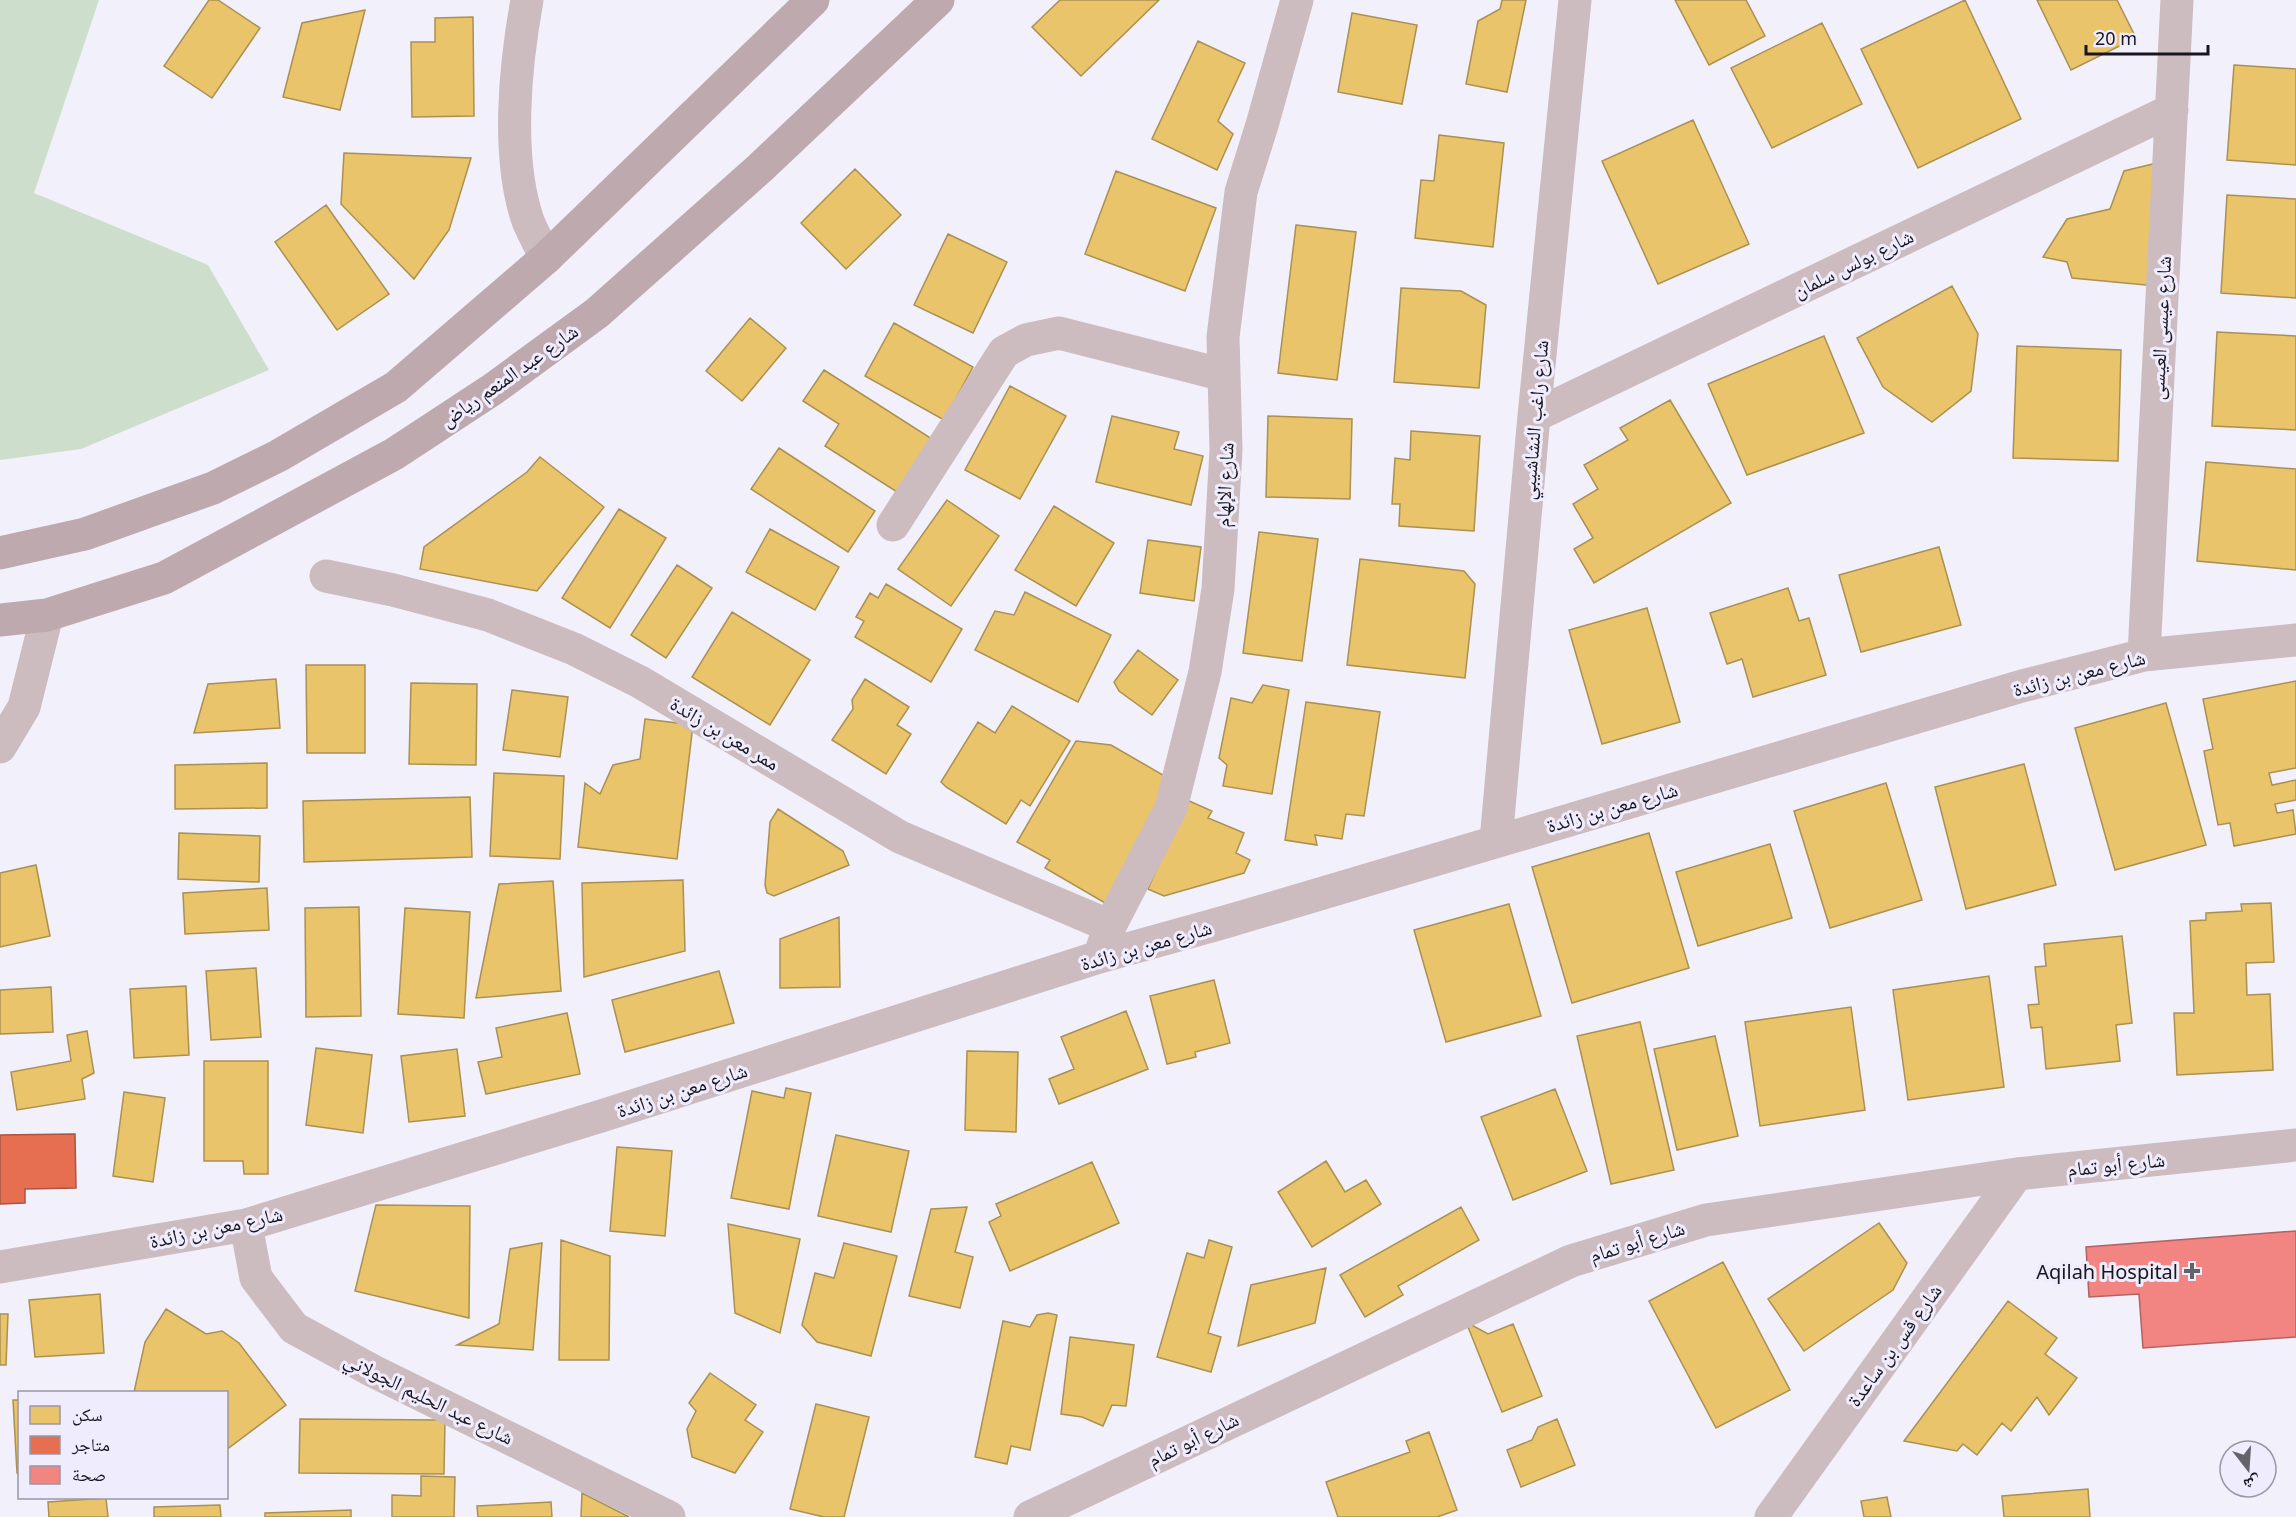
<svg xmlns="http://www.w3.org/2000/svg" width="2296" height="1517" font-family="'Noto Sans','Noto Naskh Arabic',sans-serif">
<rect width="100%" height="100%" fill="#f2f0fa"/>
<path fill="#cedecd" d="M 0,0 L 99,0 L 34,193 L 208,265 L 269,370 L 81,449 L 0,460 Z"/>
<path fill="#e9c46a" stroke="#aa9053" stroke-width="1.5" d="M 209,0 L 218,0 L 260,28 L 212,98 L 164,66 Z
M 1060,0 L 1159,0 L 1081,76 L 1032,27 Z
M 1502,0 L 1526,0 L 1507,92 L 1466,84 L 1478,21 L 1500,9 Z
M 1675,0 L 1746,0 L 1765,36 L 1709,65 Z
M 1965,0 L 2021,119 L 1918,168 L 1861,49 Z
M 2037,0 L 2117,0 L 2136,38 L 2071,70 Z
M 365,10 L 340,110 L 283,97 L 302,23 Z
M 1352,13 L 1417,25 L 1402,104 L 1338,92 Z
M 473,17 L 474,116 L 412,117 L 411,42 L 435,42 L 435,18 Z
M 1822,23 L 1862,104 L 1772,148 L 1731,68 Z
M 1198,41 L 1245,63 L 1218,121 L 1233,134 L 1217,170 L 1152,139 Z
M 2234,65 L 2296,69 L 2296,165 L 2227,160 Z
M 1693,120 L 1749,244 L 1658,284 L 1602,161 Z
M 1439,135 L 1504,143 L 1493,247 L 1415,238 L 1421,180 L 1434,181 Z
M 344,153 L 471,158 L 449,230 L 414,279 L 341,204 Z
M 2161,162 L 2156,286 L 2072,278 L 2067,262 L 2043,257 L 2067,219 L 2110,209 L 2124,171 Z
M 855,169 L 901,215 L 846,269 L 801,223 Z
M 1116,171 L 1216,208 L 1185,291 L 1085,254 Z
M 2227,195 L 2296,199 L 2296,298 L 2221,293 Z
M 326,205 L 389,294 L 337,330 L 275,242 Z
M 1296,225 L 1356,232 L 1337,380 L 1278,373 Z
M 948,234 L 1007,262 L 973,333 L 914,305 Z
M 1952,286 L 1978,334 L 1971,391 L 1932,422 L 1883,387 L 1857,338 Z
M 1401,288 L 1461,291 L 1486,305 L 1479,388 L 1394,382 Z
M 750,318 L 786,348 L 742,401 L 706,371 Z
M 894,323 L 973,367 L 944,420 L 865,376 Z
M 2217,332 L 2296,336 L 2296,430 L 2212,426 Z
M 1824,336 L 1864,433 L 1747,475 L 1708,384 Z
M 2017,346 L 2121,350 L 2118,461 L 2013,458 Z
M 824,370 L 932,439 L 897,492 L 825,446 L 839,424 L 803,401 Z
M 1010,386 L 1066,416 L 1020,499 L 965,470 Z
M 1670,400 L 1731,503 L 1594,583 L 1574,549 L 1593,538 L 1573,504 L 1598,489 L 1584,465 L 1628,440 L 1620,428 Z
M 1112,416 L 1179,432 L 1174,449 L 1203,456 L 1191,505 L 1096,482 Z
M 1268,416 L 1352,419 L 1350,499 L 1266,497 Z
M 1411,431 L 1480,436 L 1474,531 L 1399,526 L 1400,504 L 1392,504 L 1395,458 L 1410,460 Z
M 779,448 L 875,511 L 848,552 L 751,489 Z
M 540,457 L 604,507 L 537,591 L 420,569 L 424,547 L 527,472 Z
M 2206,462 L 2296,469 L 2296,570 L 2197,561 Z
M 947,500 L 999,536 L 951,606 L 898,569 Z
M 1054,506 L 1114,543 L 1076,606 L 1015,570 Z
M 619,509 L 666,538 L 610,628 L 562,598 Z
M 770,529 L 839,567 L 815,610 L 746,572 Z
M 1259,532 L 1318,539 L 1302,661 L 1243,653 Z
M 1148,540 L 1201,547 L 1194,601 L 1140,593 Z
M 1939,547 L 1961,625 L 1861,652 L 1839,575 Z
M 1360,559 L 1464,571 L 1475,584 L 1465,678 L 1347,665 Z
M 677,565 L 712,588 L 666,658 L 631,635 Z
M 886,584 L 962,629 L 931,682 L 855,637 L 864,621 L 856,617 L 870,593 L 878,598 Z
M 1788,588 L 1799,621 L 1809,618 L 1826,675 L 1753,697 L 1742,659 L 1727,664 L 1710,613 Z
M 1025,592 L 1111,635 L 1078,702 L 975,650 L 995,611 L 1014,615 Z
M 1647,608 L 1680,722 L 1602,744 L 1569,630 Z
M 732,612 L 810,660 L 770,725 L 692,677 Z
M 1138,650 L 1178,680 L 1152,715 L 1119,691 L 1114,682 Z
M 306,665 L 365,665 L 365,753 L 307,753 Z
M 276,679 L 280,728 L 194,733 L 208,684 Z
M 865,679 L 909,707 L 897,725 L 911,734 L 886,774 L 832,740 L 853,709 L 852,700 Z
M 2296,681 L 2296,768 L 2269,773 L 2272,785 L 2296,780 L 2296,800 L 2275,804 L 2277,813 L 2293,810 L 2296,834 L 2234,846 L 2230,823 L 2218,825 L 2204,751 L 2213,749 L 2203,699 Z
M 411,683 L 477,684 L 476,765 L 409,764 Z
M 1263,685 L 1289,690 L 1272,794 L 1223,786 L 1227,765 L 1219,758 L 1231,698 L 1252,703 Z
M 512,690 L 568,697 L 560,757 L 503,750 Z
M 1306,702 L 1380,712 L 1364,816 L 1346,814 L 1342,839 L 1315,835 L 1317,845 L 1285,840 Z
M 2166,703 L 2206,845 L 2115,870 L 2075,728 Z
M 1012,706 L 1070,741 L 1030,806 L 1021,800 L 1006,824 L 946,787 L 941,782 L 978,722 L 995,733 Z
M 645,719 L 693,725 L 677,859 L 578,847 L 585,783 L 600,794 L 613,765 L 640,759 Z
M 1076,741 L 1111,745 L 1175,782 L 1105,903 L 1045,868 L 1050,860 L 1017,842 Z
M 267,763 L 267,808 L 175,809 L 175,765 Z
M 2024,764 L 2056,885 L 1966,909 L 1935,787 Z
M 494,773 L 564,776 L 560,859 L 490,856 Z
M 1886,783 L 1922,900 L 1830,928 L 1794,811 Z
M 470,797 L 472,857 L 304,862 L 303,801 Z
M 1187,800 L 1212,811 L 1208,818 L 1244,833 L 1236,853 L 1250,860 L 1244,873 L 1164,896 L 1148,889 Z
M 778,809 L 843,851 L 849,865 L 774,896 L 767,893 L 765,885 L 770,822 Z
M 179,833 L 260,836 L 259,882 L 178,879 Z
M 1649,833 L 1689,968 L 1572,1003 L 1532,867 Z
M 1770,844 L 1792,918 L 1698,946 L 1676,872 Z
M 36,865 L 50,936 L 0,947 L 0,873 Z
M 683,880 L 685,951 L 584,977 L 582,883 Z
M 553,881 L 561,991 L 476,998 L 499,884 Z
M 267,888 L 269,930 L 185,934 L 183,893 Z
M 2271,903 L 2274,962 L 2246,963 L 2247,995 L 2270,994 L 2273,1070 L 2177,1075 L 2174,1013 L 2194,1013 L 2190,921 L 2206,920 L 2206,913 L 2242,911 L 2241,904 Z
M 1509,904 L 1541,1016 L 1446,1042 L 1414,930 Z
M 359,907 L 361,1016 L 306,1017 L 305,908 Z
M 405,908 L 470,912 L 464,1018 L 398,1014 Z
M 839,917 L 840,987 L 780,988 L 780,939 Z
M 2122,936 L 2132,1023 L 2116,1025 L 2120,1061 L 2046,1069 L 2042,1027 L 2031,1028 L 2028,1005 L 2039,1004 L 2035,967 L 2046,966 L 2044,944 Z
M 256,968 L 261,1037 L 211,1040 L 206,971 Z
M 719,971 L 734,1023 L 625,1052 L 612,1000 Z
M 1989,976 L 2004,1087 L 1908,1100 L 1893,990 Z
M 1214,980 L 1230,1043 L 1195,1052 L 1196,1057 L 1167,1064 L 1150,996 Z
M 186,986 L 189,1055 L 134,1058 L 130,989 Z
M 51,987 L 53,1032 L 0,1034 L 0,990 Z
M 1851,1007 L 1865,1110 L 1760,1126 L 1745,1022 Z
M 1126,1011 L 1148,1069 L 1059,1104 L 1049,1079 L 1074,1069 L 1061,1037 Z
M 567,1013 L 580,1074 L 486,1094 L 478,1062 L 502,1057 L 496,1028 Z
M 1640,1022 L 1674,1170 L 1611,1184 L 1577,1036 Z
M 87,1031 L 94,1073 L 82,1079 L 85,1099 L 17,1110 L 11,1072 L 71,1061 L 67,1035 Z
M 1715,1036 L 1738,1136 L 1677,1150 L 1654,1049 Z
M 316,1048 L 372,1055 L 363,1133 L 306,1125 Z
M 457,1049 L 465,1116 L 409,1122 L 401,1056 Z
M 967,1051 L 1018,1052 L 1016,1132 L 965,1130 Z
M 204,1061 L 268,1061 L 268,1174 L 244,1174 L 243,1161 L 204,1161 Z
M 786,1088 L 811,1093 L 789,1209 L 731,1198 L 752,1091 L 784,1098 Z
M 1555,1089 L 1587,1171 L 1513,1200 L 1481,1117 Z
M 124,1092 L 165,1098 L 153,1182 L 113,1176 Z
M 836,1135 L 909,1151 L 891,1232 L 818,1216 Z
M 617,1147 L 672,1151 L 665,1236 L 610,1231 Z
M 1326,1161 L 1345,1192 L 1366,1180 L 1381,1204 L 1312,1247 L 1278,1192 Z
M 1092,1162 L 1119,1223 L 1010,1271 L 989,1222 L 1001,1216 L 996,1204 Z
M 376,1205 L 470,1206 L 469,1318 L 355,1291 Z
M 967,1207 L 955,1252 L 973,1257 L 960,1308 L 909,1296 L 931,1209 Z
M 1461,1207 L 1479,1240 L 1398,1286 L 1403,1295 L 1365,1317 L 1340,1275 Z
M 1879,1223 L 1907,1263 L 1893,1290 L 1804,1351 L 1768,1299 Z
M 728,1224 L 800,1239 L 780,1333 L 735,1313 Z
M 561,1240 L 610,1256 L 609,1360 L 559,1360 Z
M 1209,1240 L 1232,1247 L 1208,1333 L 1221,1337 L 1211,1372 L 1157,1357 L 1187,1253 L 1204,1258 Z
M 542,1243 L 533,1350 L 457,1345 L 499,1324 L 510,1249 Z
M 844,1243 L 897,1256 L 871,1356 L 817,1342 L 802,1325 L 815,1273 L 834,1278 Z
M 1723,1262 L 1790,1390 L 1716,1428 L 1649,1301 Z
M 1326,1268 L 1315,1323 L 1238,1346 L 1251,1285 Z
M 100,1294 L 104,1353 L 35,1357 L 29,1300 Z
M 2008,1301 L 2057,1338 L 2045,1354 L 2077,1378 L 2049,1415 L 2037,1397 L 2011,1431 L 2002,1423 L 1977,1455 L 1963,1444 L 1957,1451 L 1904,1441 Z
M 166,1309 L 206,1334 L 222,1331 L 239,1343 L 286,1405 L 226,1450 L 226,1392 L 134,1392 L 145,1342 Z
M 1048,1313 L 1057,1315 L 1030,1450 L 1011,1446 L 1007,1464 L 975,1457 L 1003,1321 L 1030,1327 L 1037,1315 Z
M 0,1314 L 8,1314 L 6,1365 L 0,1365 Z
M 1466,1322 L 1488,1334 L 1513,1324 L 1542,1396 L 1502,1412 Z
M 1070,1337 L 1134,1345 L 1126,1406 L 1112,1405 L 1103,1426 L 1082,1417 L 1061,1414 Z
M 710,1373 L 756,1405 L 745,1420 L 763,1432 L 735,1473 L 692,1457 L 687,1429 L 696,1411 L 689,1403 Z
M 13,1400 L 20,1400 L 20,1473 L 17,1473 Z
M 816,1404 L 869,1417 L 844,1517 L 824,1517 L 790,1509 Z
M 300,1419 L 445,1420 L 444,1474 L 299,1473 Z
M 1557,1419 L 1575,1465 L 1521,1487 L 1507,1450 L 1532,1440 L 1538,1427 Z
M 1429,1432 L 1457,1510 L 1437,1517 L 1338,1517 L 1326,1482 L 1410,1452 L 1406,1441 Z
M 421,1476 L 455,1477 L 454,1517 L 392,1517 L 392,1495 L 421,1496 Z
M 2088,1489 L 2090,1517 L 2004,1517 L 2002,1496 Z
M 582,1493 L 629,1517 L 581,1517 Z
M 1887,1497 L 1891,1517 L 1864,1517 L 1861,1501 Z
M 106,1498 L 108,1517 L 49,1517 L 48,1502 Z
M 551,1502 L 552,1517 L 478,1517 L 477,1506 Z
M 220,1505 L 221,1517 L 154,1517 L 154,1507 Z
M 351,1510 L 351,1517 L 265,1517 L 265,1513 Z"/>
<path fill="#e76f51" stroke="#a95541" stroke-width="1.5" d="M 75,1134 L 76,1188 L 25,1189 L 25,1203 L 0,1204 L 0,1135 Z"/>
<path fill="#f28482" stroke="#b16364" stroke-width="1.5" d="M 2296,1231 L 2296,1337 L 2143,1348 L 2139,1294 L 2089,1297 L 2086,1247 Z"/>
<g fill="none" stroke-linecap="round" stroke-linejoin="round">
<path stroke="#ccbbbf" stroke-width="33" d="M 527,0 C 515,66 506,157 528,221 C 533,233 540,246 546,258
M 1534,416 L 2172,110
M 893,525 L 1004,352 L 1026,340 L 1059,333 L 1224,375
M 326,576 L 393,590 L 488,615 L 574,649 L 640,682 L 900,837 L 1110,926
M 2144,655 L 2177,0
M 0,747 L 24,707 L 47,615
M 1496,841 L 1534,416 L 1575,0
M 1099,957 L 1110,926 L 1171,808 L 1205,672 L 1218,589 L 1226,450 L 1223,337 L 1241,192 L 1262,125 L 1297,0
M 246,1225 L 256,1278 L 294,1328 L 373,1371 L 669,1517
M 0,1267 L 246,1225 L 598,1117 L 1099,957 L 1225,922 L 2022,686 L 2144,655 L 2296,640
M 1030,1517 L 1571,1261 L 1706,1220 L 2017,1174 L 2296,1145
M 1771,1517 L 2017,1174"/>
<path stroke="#bda9ae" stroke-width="33" d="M 0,553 L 85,534 L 213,488 L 278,456 L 396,387 L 546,258 L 813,0
M 0,620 L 47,615 L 164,578 L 394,454 L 493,389 L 597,313 L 760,168 L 938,0"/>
</g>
<path fill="#64636a" stroke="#efecfe" stroke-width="2" d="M2189 1262h6v6h6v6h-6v6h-6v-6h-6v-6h6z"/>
<g text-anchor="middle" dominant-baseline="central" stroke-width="6" stroke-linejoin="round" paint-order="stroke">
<g font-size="20" fill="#18171d" stroke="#efecfe">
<text transform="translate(1853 263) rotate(-26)">شارع بولس سلمان</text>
<text transform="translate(2160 328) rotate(-87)">شارع عيسى العيسى</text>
<text transform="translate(509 375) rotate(-35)">شارع عبد المنعم رياض</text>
<text transform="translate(1534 420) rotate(-85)">شارع راغب النشاشيبي</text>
<text transform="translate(1224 485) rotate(-87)">شارع الإلهام</text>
<text transform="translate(2079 673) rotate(-14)">شارع معن بن زائدة</text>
<text transform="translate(725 733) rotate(31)">ممر معن بن زائدة</text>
<text transform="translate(1612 807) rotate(-16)">شارع معن بن زائدة</text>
<text transform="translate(1146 945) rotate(-16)">شارع معن بن زائدة</text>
<text transform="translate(682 1090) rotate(-18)">شارع معن بن زائدة</text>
<text transform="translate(2116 1164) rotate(-6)">شارع أبو تمام</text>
<text transform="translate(216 1227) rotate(-12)">شارع معن بن زائدة</text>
<text transform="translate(1637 1241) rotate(-17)">شارع أبو تمام</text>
<text transform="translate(1894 1345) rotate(-54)">شارع قس بن ساعدة</text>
<text transform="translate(429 1398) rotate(26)">شارع عبد الحليم الجولاني</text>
<text transform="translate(1193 1439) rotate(-26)">شارع أبو تمام</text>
</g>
<g font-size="20" fill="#18171d" stroke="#efecfe" text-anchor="end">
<text x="2178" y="1271">Aqilah Hospital</text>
</g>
</g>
<rect x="18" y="1391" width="210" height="108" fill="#efecfe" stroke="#9997a4" stroke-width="1.5"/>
<rect x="30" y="1406" width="30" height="18" fill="#e9c46a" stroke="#9997a4" stroke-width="1.5"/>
<text x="72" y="1421" font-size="18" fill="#18171d">سكن</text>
<rect x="30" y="1436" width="30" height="18" fill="#e76f51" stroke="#9997a4" stroke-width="1.5"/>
<text x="72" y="1451" font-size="18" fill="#18171d">متاجر</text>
<rect x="30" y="1466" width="30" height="18" fill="#f28482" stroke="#9997a4" stroke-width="1.5"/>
<text x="72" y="1481" font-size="18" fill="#18171d">صحة</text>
<g transform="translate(2248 1469) rotate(163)"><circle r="28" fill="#efecfe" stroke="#9997a4" stroke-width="1.5"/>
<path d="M0-4.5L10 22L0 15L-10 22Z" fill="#64636a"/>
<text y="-9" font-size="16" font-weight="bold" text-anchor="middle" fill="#18171d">ش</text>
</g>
<path d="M2086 45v9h122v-9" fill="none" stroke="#18171d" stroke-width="3"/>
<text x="2095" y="45" font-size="18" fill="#18171d" stroke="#efecfe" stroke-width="4.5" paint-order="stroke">20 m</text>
</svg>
